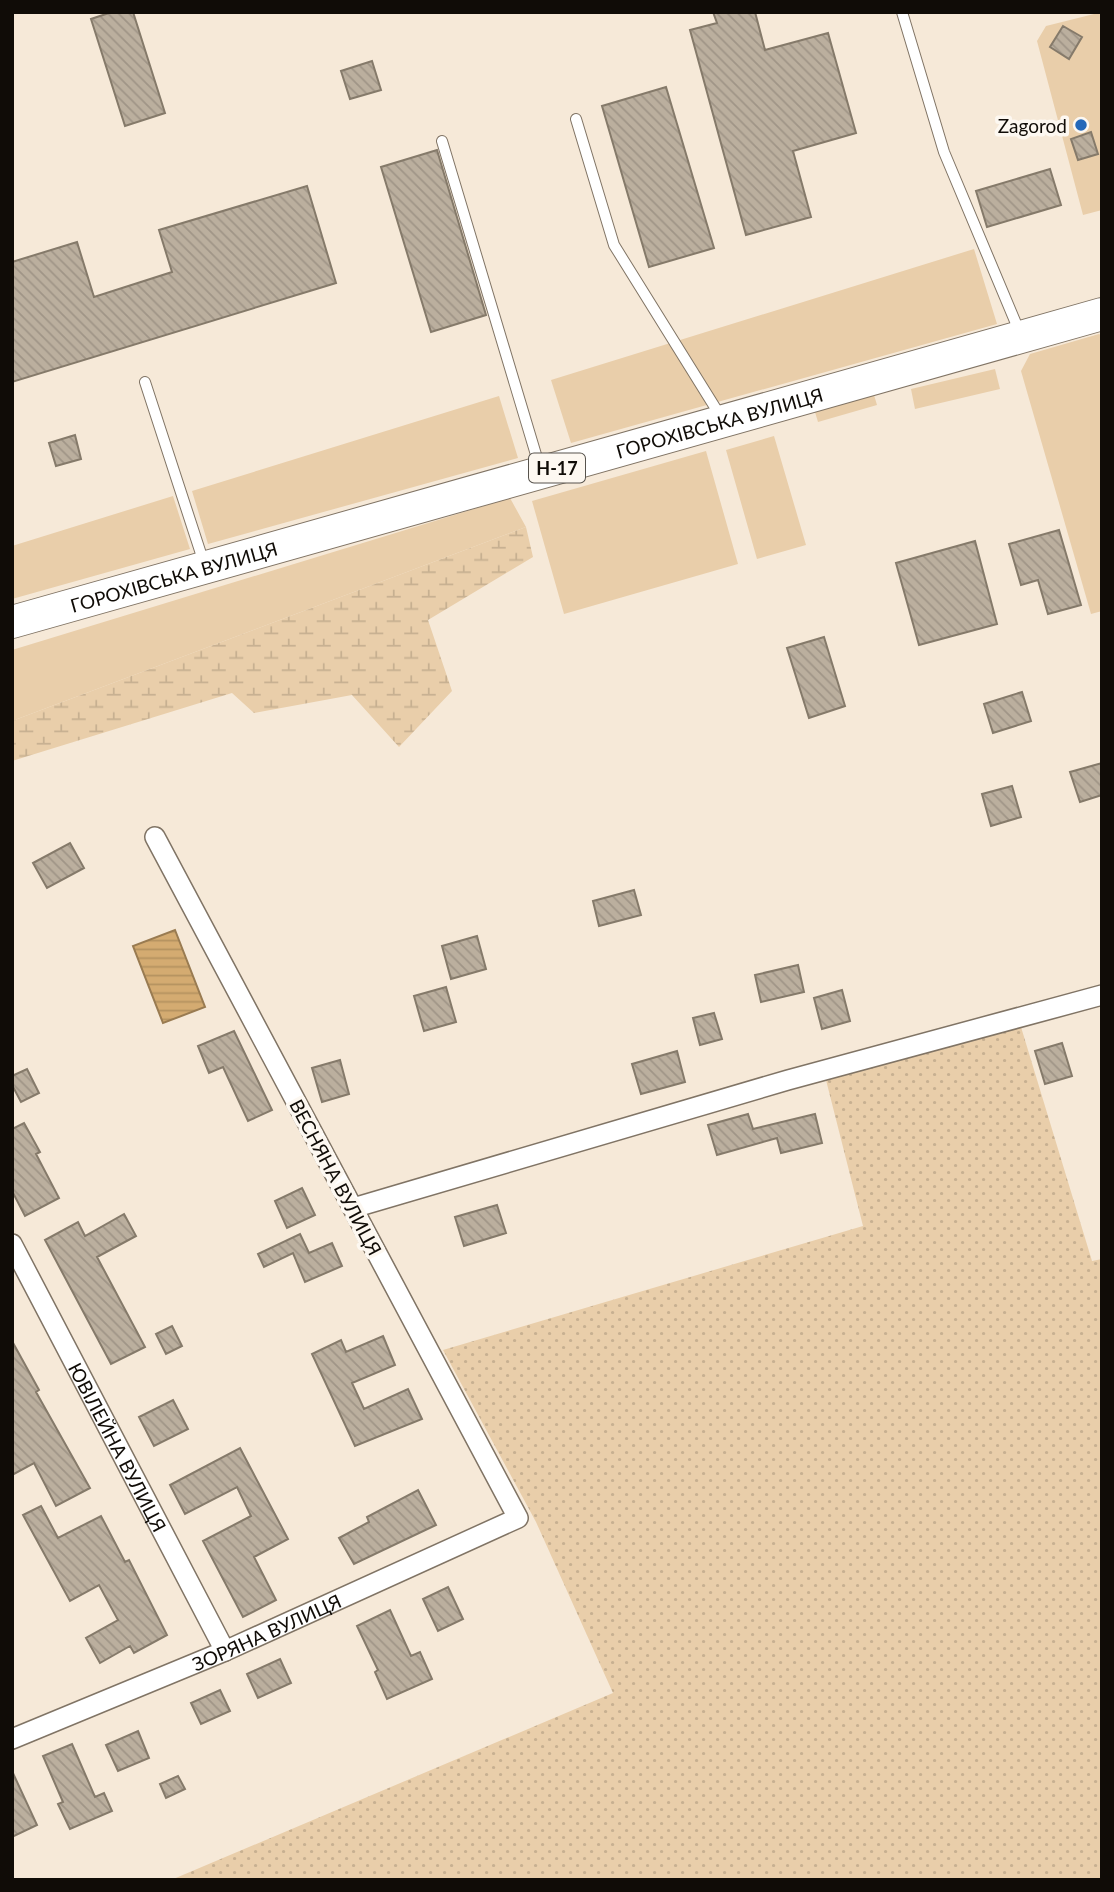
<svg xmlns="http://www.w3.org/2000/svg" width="1114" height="1892" font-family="Lato,sans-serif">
<defs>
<pattern id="wetland-marsh" width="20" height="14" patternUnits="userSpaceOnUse" patternTransform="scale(1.75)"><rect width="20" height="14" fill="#e9ceaa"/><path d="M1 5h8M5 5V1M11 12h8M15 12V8" fill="none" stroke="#c7b091"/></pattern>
<pattern id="garden-dots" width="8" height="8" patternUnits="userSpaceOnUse" patternTransform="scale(1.75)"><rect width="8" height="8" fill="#e9ceaa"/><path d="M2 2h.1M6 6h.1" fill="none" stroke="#c7b091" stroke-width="1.8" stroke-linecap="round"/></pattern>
<pattern id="water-rules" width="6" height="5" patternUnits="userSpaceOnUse" patternTransform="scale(1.75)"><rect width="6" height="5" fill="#d4ab71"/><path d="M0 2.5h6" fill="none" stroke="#b59260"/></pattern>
<pattern id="building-back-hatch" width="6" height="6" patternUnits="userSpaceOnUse" patternTransform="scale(1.75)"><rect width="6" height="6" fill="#bbaf9e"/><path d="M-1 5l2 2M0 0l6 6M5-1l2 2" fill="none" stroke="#a09587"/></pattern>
</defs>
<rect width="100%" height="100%" fill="#f6e9d8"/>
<path fill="#e9ceaa" d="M 1102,12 L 1102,210 L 1083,215 L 1037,41 L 1046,26 Z
M 974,249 L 997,324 L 571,443 L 551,380 Z
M 1099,334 L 1102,336 L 1102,611 L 1091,614 L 1021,371 L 1030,354 Z
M 995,369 L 1000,389 L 915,409 L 911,389 Z
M 874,395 L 877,405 L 818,422 L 815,412 Z
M 499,396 L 518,458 L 208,544 L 192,491 Z
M 774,436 L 806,545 L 757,559 L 726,450 Z
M 706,451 L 738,564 L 564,614 L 532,501 Z
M 173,496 L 190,549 L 12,599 L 12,546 Z
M 510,498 L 526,527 L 12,721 L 12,650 Z"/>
<path fill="url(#wetland-marsh)" d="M 526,527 L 533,557 L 428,620 L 452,691 L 399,747 L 352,695 L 254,713 L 232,693 L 12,761 L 12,721 Z"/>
<path fill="url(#garden-dots)" d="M 1021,1027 L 1092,1261 L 1102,1259 L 1102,1880 L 171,1880 L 613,1693 L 536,1522 L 443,1350 L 863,1226 L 826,1080 Z"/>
<path fill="url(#water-rules)" stroke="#997b51" stroke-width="2" d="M 175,930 L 205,1007 L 163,1023 L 133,946 Z"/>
<path fill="url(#building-back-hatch)" stroke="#857a6a" stroke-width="2" d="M 112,12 L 133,12 L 165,113 L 125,126 L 91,19 Z
M 713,12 L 755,12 L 765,50 L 828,33 L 856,133 L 793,151 L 811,217 L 746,235 L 690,30 L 717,23 Z
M 1063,26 L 1082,37 L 1069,59 L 1050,47 Z
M 372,61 L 381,90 L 350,99 L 341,71 Z
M 666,87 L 714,248 L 649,267 L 602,106 Z
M 1091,132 L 1098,154 L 1078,160 L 1071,139 Z
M 437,150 L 486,315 L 431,332 L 381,167 Z
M 1050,169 L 1061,205 L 987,227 L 976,191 Z
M 307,186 L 336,283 L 12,382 L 12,262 L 77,242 L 94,297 L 172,272 L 159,230 Z
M 75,435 L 81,459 L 56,466 L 49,443 Z
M 1059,530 L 1081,605 L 1048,614 L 1038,580 L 1021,585 L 1009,544 Z
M 975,541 L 997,624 L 919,645 L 896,563 Z
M 824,637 L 845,706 L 809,718 L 787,648 Z
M 1022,692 L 1031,721 L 993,733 L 984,704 Z
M 1102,763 L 1102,795 L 1080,802 L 1070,772 Z
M 1012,786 L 1021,817 L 991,826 L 982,794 Z
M 70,843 L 84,868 L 47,888 L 33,863 Z
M 634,890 L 641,915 L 599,926 L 593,901 Z
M 477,936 L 486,969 L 451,979 L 442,946 Z
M 798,965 L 804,992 L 761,1002 L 755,975 Z
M 446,987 L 456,1022 L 424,1031 L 414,996 Z
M 842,990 L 850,1021 L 822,1029 L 814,998 Z
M 714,1013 L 722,1039 L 700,1045 L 693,1018 Z
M 234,1031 L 272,1110 L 248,1121 L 223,1067 L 209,1073 L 198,1046 Z
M 1062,1043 L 1072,1076 L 1045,1084 L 1035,1051 Z
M 677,1051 L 685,1082 L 641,1094 L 632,1064 Z
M 340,1060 L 349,1094 L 322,1102 L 312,1068 Z
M 27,1069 L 39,1093 L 21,1102 L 12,1085 L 12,1076 Z
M 748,1114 L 753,1129 L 815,1114 L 822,1143 L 781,1153 L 777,1138 L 717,1155 L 708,1125 Z
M 24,1123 L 40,1152 L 36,1154 L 59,1198 L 25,1216 L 12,1191 L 12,1129 Z
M 302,1188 L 315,1215 L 287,1228 L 275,1201 Z
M 497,1205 L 506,1233 L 464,1246 L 455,1217 Z
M 124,1214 L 136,1236 L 97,1257 L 145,1347 L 111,1364 L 45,1240 L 78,1222 L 85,1236 Z
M 300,1234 L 309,1253 L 332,1243 L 342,1266 L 305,1282 L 293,1253 L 264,1267 L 258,1254 Z
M 172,1326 L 182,1346 L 166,1354 L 156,1334 Z
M 383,1336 L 395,1365 L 352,1383 L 364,1409 L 408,1389 L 422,1419 L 355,1446 L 312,1354 L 341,1340 L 346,1352 Z
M 12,1341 L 39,1390 L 36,1392 L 90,1488 L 56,1506 L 34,1463 L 12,1475 Z
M 173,1400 L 188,1429 L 154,1446 L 139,1417 Z
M 240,1448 L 288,1539 L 254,1557 L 276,1600 L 243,1617 L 203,1541 L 251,1516 L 237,1487 L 185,1514 L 170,1485 Z
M 418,1490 L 436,1525 L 354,1564 L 339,1538 L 369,1522 L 367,1517 Z
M 41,1506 L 58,1538 L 101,1516 L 125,1562 L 129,1560 L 167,1635 L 134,1653 L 130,1646 L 100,1663 L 86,1638 L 118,1620 L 99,1585 L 70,1601 L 23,1515 Z
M 448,1587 L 463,1619 L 438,1631 L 423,1599 Z
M 390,1610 L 411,1656 L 420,1652 L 432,1679 L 387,1699 L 375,1672 L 378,1670 L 357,1626 Z
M 280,1659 L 291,1683 L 258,1698 L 247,1674 Z
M 220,1690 L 230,1711 L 201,1724 L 191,1703 Z
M 138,1731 L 149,1758 L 118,1771 L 106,1745 Z
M 72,1744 L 95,1797 L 104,1793 L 112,1811 L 70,1829 L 58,1804 L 63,1802 L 43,1756 Z
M 12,1771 L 37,1825 L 12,1837 Z
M 178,1776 L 185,1789 L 166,1798 L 160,1784 Z"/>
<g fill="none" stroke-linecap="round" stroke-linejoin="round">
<g stroke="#807465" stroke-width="12">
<path id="lane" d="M 902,12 L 944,152 L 1020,333
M 576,119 L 614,245 L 721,417
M 442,141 L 540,468
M 145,382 L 204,563"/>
</g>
<g stroke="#807465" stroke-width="22">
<g id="street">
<path d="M 353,1208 L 788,1080 L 1102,995"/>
<path id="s1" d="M 12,1244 L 225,1651"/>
<path id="s2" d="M 12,1739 L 225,1651 L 518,1518 L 155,837"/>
</g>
</g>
<g stroke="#807465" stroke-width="34">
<g id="primary">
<path id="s3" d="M 12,622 L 1102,314"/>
</g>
</g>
<use href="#lane" stroke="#fff" stroke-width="10"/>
<use href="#street" stroke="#fff" stroke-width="19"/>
<use href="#primary" stroke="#fff" stroke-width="32"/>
</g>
<circle fill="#2468b9" stroke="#fdf8f1" stroke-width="2.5" cx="1081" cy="125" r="7"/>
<g text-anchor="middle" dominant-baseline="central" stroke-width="7" stroke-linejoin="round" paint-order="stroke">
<rect fill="#fdf8f1" stroke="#57534d" stroke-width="2" x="529" y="453.5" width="56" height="29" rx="5"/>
<g font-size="18" font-weight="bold" fill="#100c07">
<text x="557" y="468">Н-17</text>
</g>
<g font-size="19" fill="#100c07" stroke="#fdf8f1" text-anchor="end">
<text x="1067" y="125">Zagorod</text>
</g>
<g font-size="19" fill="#100c07" stroke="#fdf8f1">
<text stroke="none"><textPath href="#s3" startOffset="735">ГОРОХІВСЬКА ВУЛИЦЯ</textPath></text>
<text stroke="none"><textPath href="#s3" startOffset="168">ГОРОХІВСЬКА ВУЛИЦЯ</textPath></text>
<text transform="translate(336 1177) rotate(62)">ВЕСНЯНА ВУЛИЦЯ</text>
<text stroke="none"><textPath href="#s1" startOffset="229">ЮВІЛЕЙНА ВУЛИЦЯ</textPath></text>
<text stroke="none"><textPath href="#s2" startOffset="276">ЗОРЯНА ВУЛИЦЯ</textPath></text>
</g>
</g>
<rect width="1114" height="1892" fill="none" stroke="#100c07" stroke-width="28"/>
</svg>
